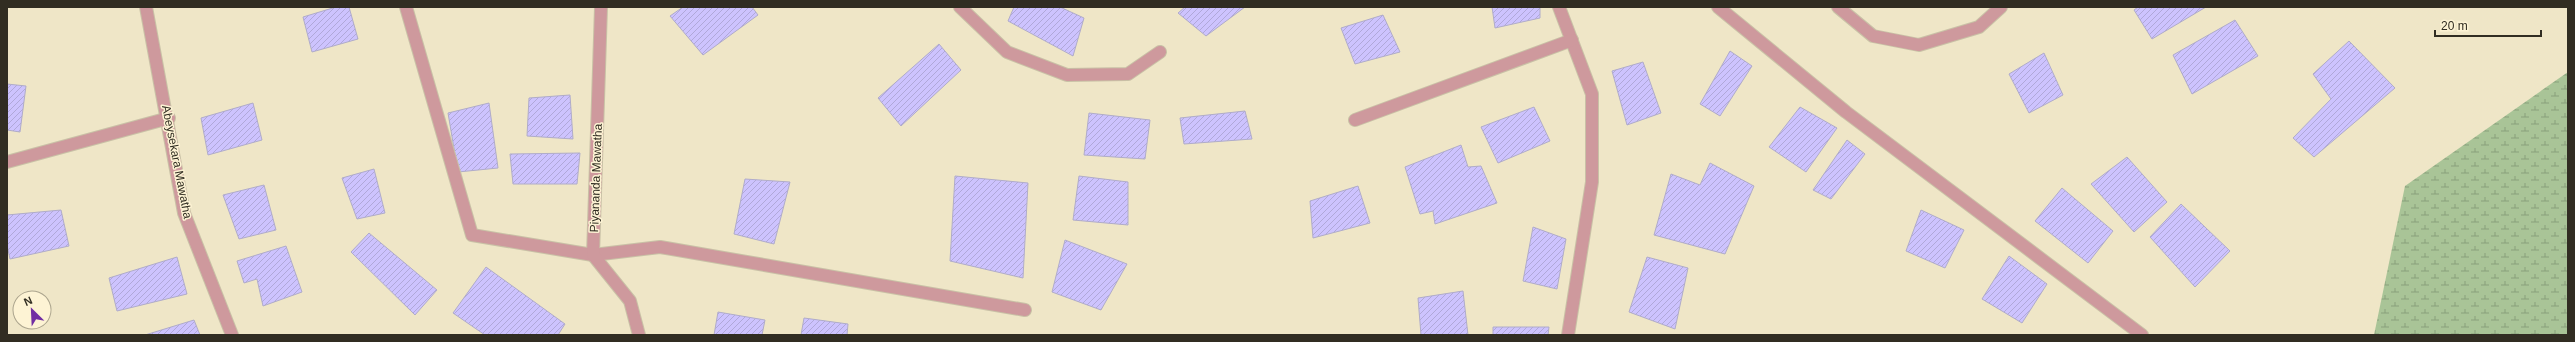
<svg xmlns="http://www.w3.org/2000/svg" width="2575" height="342" font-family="Helvetica,sans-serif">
<defs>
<pattern id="wetland-marsh" width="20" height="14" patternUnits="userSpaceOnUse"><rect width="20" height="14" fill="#a9c497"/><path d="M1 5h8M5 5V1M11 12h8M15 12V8" fill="none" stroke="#8aa07b"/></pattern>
<pattern id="building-hatch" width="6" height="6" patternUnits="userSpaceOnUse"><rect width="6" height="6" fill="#cdc3fe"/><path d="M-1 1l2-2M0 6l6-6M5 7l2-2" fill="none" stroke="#b0a8d9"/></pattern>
</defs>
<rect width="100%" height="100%" fill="#efe6c7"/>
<polygon fill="url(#wetland-marsh)" points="2568,72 2568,335 2374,335 2405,186"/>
<g fill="url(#building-hatch)" stroke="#b0acc9">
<polygon points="336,7 349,7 358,39 312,52 303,17"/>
<polygon points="683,7 752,7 758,15 703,55 670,16"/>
<polygon points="1014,7 1060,7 1084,18 1073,56 1008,21"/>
<polygon points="1185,7 1245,7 1206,36 1178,13"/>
<polygon points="1492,7 1540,7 1540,18 1495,28"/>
<polygon points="2138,7 2206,7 2152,39 2134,10"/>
<polygon points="1383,15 1400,52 1355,64 1341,28"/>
<polygon points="2235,20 2258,56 2192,94 2173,55"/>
<polygon points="2349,41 2395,88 2314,157 2293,138 2331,99 2313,74"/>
<polygon points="939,44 961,70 901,126 878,98"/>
<polygon points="1730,51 1752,66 1720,116 1700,104"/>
<polygon points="2044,53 2063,95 2029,113 2009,74"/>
<polygon points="1643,62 1661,113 1627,125 1612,71"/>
<polygon points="7,84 26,86 20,132 7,130"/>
<polygon points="570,95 573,139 527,136 529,98"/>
<polygon points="253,103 262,140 208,155 201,118"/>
<polygon points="489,103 498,168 458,172 448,113"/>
<polygon points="1534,107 1550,141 1498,163 1481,127"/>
<polygon points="1800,107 1837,128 1806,172 1769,147"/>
<polygon points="1245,111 1252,139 1184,144 1180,118"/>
<polygon points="1089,113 1150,120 1145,159 1084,155"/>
<polygon points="1847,140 1865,154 1831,199 1813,190"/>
<polygon points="1461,145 1468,167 1481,166 1497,203 1435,224 1433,211 1420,214 1405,167"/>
<polygon points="580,153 577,184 513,184 510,154"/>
<polygon points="2127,157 2167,202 2134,232 2091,184"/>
<polygon points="1710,163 1754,186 1725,254 1654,235 1671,174 1700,185"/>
<polygon points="374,169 385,213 357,219 342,178"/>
<polygon points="955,176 1028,183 1023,278 950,261"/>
<polygon points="1079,176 1128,182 1128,225 1073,220"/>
<polygon points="745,179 790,182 774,244 734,234"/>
<polygon points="264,185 276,230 239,239 223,195"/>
<polygon points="1358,186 1370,223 1313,238 1310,201"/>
<polygon points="2062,188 2113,231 2088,263 2035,221"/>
<polygon points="2181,204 2230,251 2195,287 2150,237"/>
<polygon points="61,210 69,246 10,259 7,245 7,215"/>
<polygon points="1921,210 1964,230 1945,268 1906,251"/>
<polygon points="1533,227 1566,239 1557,289 1523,281"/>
<polygon points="369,233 437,290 415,315 351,252"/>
<polygon points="1065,240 1127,264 1101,310 1052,292"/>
<polygon points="286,246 302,292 263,306 257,279 244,283 237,261"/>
<polygon points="2009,256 2047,284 2022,323 1982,299"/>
<polygon points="177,257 187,294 117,311 109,278"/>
<polygon points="1647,257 1688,268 1675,329 1629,312"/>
<polygon points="486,267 565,324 558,335 485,335 453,313"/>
<polygon points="1463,291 1468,335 1421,335 1418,298"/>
<polygon points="718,312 765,320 762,335 714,335"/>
<polygon points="804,318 848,324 847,335 801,335"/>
<polygon points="194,320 200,335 145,335"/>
<polygon points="1493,327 1549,327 1548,335 1493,335"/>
</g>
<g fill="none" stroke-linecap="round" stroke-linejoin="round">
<defs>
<g id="street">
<polyline points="146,7 184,213 232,335"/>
<polyline points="406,7 472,235 593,255 660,247 1025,310"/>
<polyline points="601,7 593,255 630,301 639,335"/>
<polyline points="960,7 1007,52 1067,75 1128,74 1160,52"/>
<polyline points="1559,7 1592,94 1592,182 1568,335"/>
<polyline points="1718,7 1846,112 2142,335"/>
<polyline points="1838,7 1873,36 1919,45 1979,27 2001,7"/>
<polyline points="1355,120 1572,40"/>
<polyline points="7,162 169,118"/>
</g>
</defs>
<use href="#street" stroke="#c9c1a6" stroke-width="14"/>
<use href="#street" stroke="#ce999d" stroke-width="12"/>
</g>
<g text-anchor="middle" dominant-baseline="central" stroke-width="3" stroke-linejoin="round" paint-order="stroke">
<g font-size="12" fill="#312d22" stroke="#fdf3d4">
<text transform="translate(177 162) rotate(79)">Abeysekara Mawatha</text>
<text transform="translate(596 178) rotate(-88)">Piyananda Mawatha</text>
</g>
</g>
<rect width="2575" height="342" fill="none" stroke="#312d22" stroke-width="16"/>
<g transform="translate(32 310) rotate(336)"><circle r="19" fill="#fdf3d4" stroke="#aba48d"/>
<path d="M0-3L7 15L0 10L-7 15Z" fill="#722ea3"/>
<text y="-6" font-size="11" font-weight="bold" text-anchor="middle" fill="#312d22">N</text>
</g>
<path d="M2435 30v6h106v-6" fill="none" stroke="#312d22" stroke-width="2"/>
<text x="2441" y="30" font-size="12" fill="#312d22" stroke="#fdf3d4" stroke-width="3" paint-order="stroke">20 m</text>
</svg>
